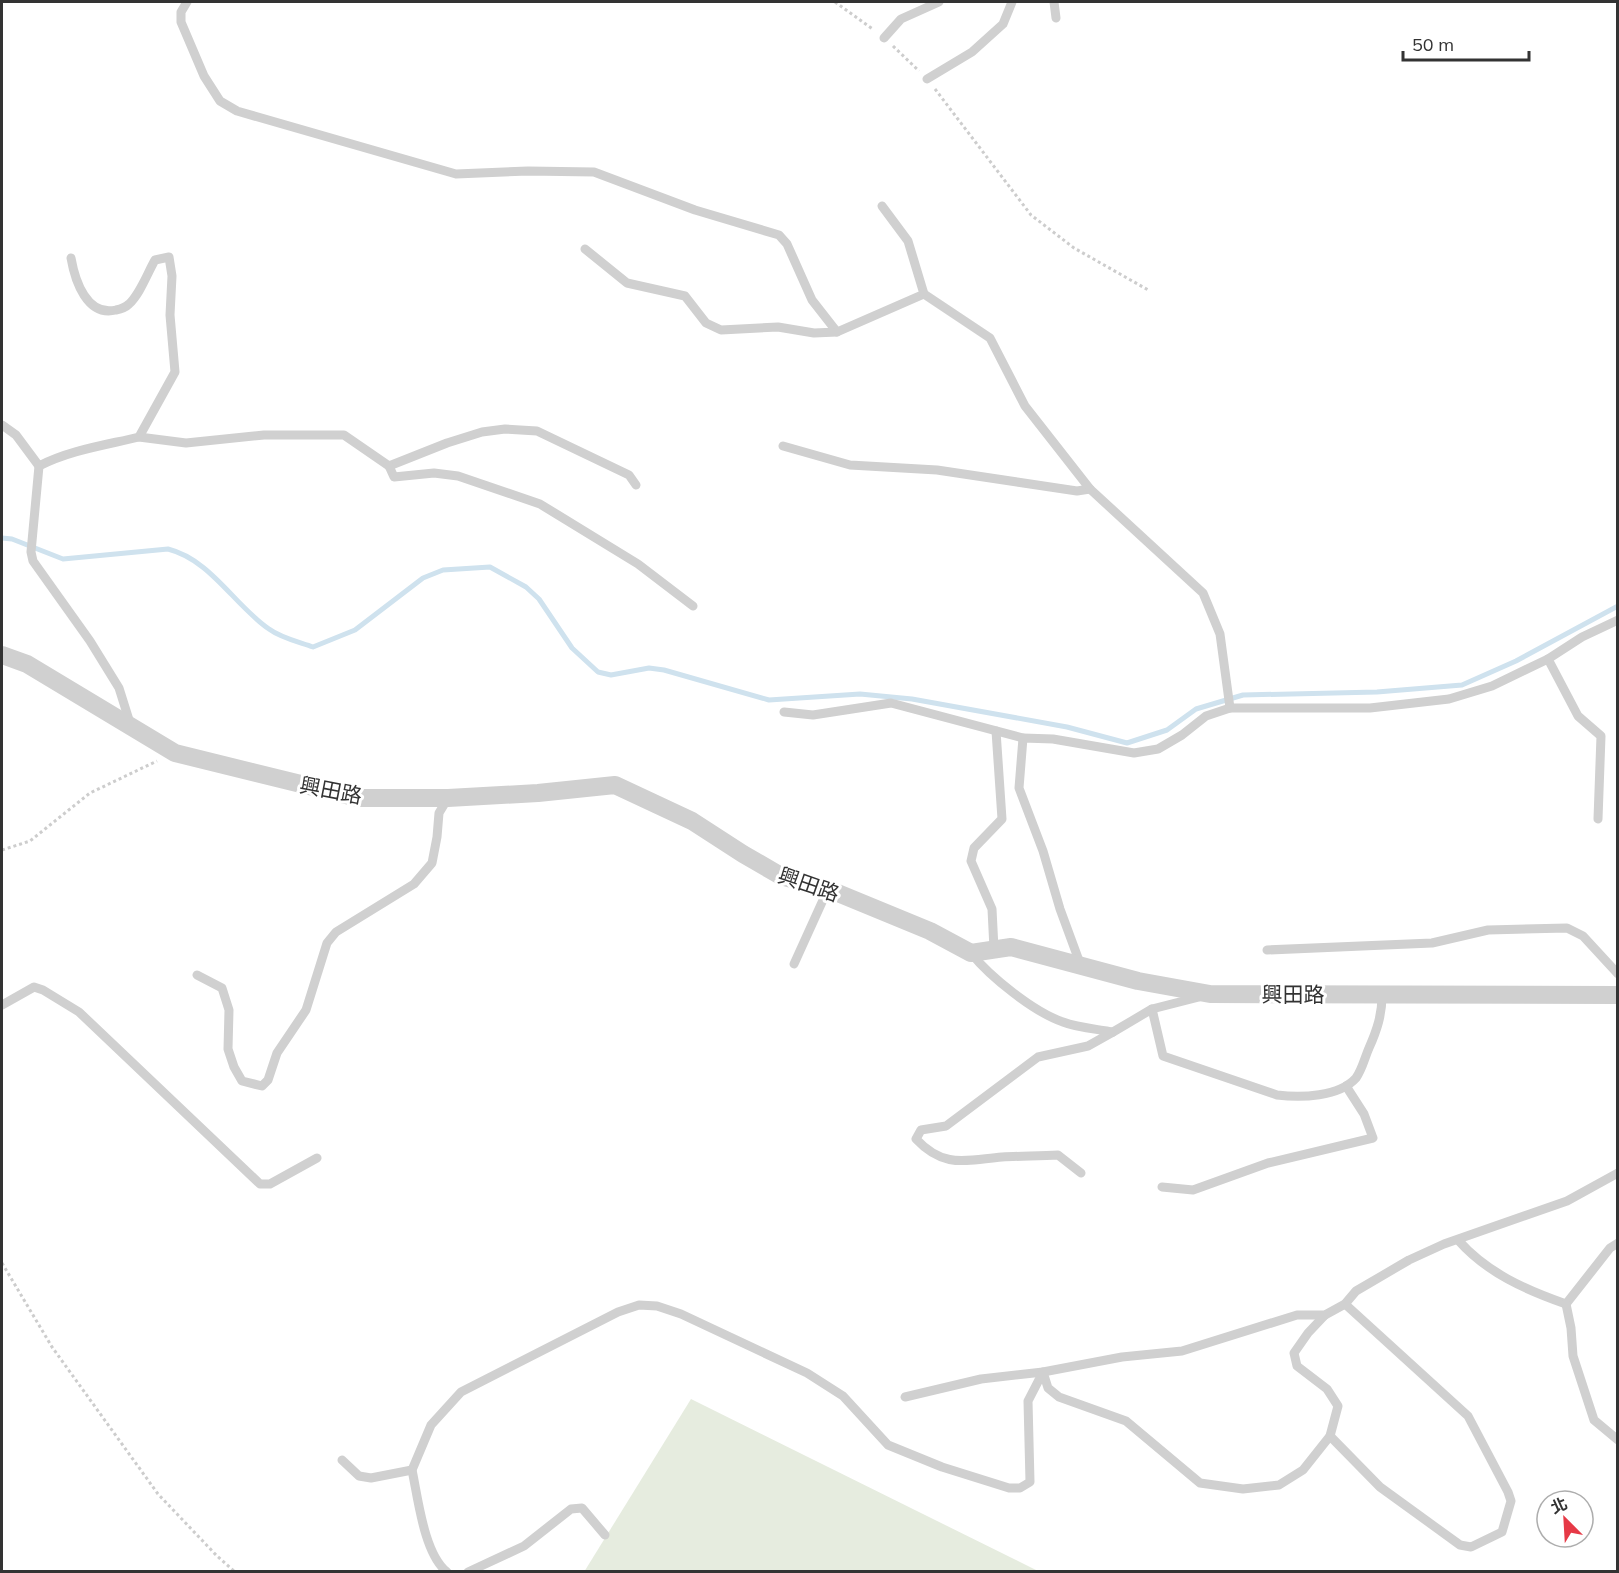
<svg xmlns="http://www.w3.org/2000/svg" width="1619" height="1573" font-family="Mulish,'Noto Sans TC',sans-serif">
<rect width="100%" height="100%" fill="#fff"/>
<polygon fill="#e6ecdf" points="691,1399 1038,1571 584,1572"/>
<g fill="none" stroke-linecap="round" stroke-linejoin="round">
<path stroke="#cfe2ee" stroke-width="5" d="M2,538L12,539L63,559L168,549C211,560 234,605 269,629C281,638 299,642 313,647L355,630L423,578L443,570L490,567L526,587L539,599L572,648L598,672L611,675L649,668L664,670L769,700L860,694L912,699L1067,727L1127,743L1167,730L1196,709L1243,695L1377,692L1462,685L1516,661L1618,606"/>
<g stroke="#cdcdcd" stroke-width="3" stroke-dasharray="3 3" stroke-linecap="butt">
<polyline points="835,2 874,30"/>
<polyline points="893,46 919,71"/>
<polyline points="935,89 1031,215 1074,248 1150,291"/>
<polyline points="2,850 30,841 90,793 157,761"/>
<polyline points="2,1263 52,1347 158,1494 217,1556 235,1572"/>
</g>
<g stroke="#d0d0d0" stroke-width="9">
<polyline points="187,2 181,12 181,22 204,76 220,101 237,111 456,174 528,171 594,172 695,210 779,235 787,244 812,300 837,332 814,333 778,327 721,330 706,323 685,296 627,283 585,249"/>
<polyline points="1054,2 1056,18"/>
<polyline points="884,38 901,19 939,2"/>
<polyline points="927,79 972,52 1003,24 1012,2"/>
<polyline points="837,332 924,294 908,241 882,206"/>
<path d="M2,425L16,435L39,466C70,450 106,445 139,437L175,372L170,315L172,276L169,257L155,260C147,274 140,294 129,304C125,308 121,309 116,310C87,317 75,281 71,258"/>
<polyline points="139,437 186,443 264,435 344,435 389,466 447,443 482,432 505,429 537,431 629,475 636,485"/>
<polyline points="783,446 850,465 937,470 1077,491 1090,489 1025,406 990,338 924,294"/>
<polyline points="39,466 31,552 33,561 90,641 119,688 130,723"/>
<polyline points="389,466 394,477 434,473 458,476 540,504 638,564 693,606"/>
<polyline points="1090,489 1203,593 1220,634 1230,708"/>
<polyline points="1548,659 1578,716 1601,736 1598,819"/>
<polyline points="784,712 813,715 891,703 1023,738"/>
<polyline points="994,949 992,909 971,861 974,848 1002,819 996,731"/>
<polyline points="1267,950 1432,943 1488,930 1567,928 1583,936 1618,974"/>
<path d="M971,953C990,977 1034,1012 1063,1022C1078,1028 1097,1029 1113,1032L1088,1046L1038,1057L946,1126L921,1130L916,1139C944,1169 966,1160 1002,1157C1021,1156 1040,1156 1058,1155L1081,1173"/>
<polyline points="794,964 828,889"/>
<polyline points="1081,966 1060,909 1043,851 1019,788 1023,738 1053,739 1134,753 1158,749 1182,735 1206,716 1230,708 1370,708 1449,699 1492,686 1548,659 1582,637 1618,620"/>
<polyline points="197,975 222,988 229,1010 228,1049 234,1067 242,1081 262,1086 268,1080 277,1053 306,1010 327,943 336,932 414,884 432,863 437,837 439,813 448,798"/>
<polyline points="2,1005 34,987 43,990 79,1012 260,1184 270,1184 317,1158"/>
<path d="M1152,1009L1163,1056L1277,1095C1301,1098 1339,1097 1356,1078C1362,1070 1365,1057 1369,1048C1377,1030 1382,1015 1382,995"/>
<polyline points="1113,1032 1152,1009 1199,997"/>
<polyline points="1162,1187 1193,1190 1268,1163 1373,1138 1364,1114 1346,1086"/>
<path d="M1458,1240C1487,1273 1526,1290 1566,1304L1610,1248L1618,1243"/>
<polyline points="1566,1304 1571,1328 1573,1356 1594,1420 1618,1440"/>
<polyline points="905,1397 981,1379 1043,1372 1048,1388 1059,1397 1126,1421 1200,1483 1243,1489 1279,1485 1303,1470 1330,1436 1338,1406 1327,1389 1297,1366 1294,1353 1308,1333 1325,1315"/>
<polyline points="1330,1436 1380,1487 1460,1545 1471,1547 1502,1532 1511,1501 1508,1492 1468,1416 1345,1304"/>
<polyline points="342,1460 359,1476 371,1478 412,1470 431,1425 461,1392 618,1312 639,1305 657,1306 681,1314 807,1373 843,1396 888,1445 942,1467 1009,1488 1020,1488 1030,1482 1028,1401 1043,1372 1122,1357 1182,1351 1297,1315 1325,1315 1345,1304 1356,1291 1409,1260 1444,1244 1567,1201 1618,1173"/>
<path d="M412,1470C418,1498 424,1554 447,1572"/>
<polyline points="468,1572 524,1546 571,1509 582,1508 605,1535"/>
</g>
<polyline stroke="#d0d0d0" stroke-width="18" points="2,655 27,664 175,753 358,798 448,798 538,793 615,785 692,821 743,854 781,876 828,889 930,931 971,953 1011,947 1138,981 1210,994 1618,995"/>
</g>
<g text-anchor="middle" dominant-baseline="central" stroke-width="6" stroke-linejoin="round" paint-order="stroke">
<g font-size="21" fill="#333" stroke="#fff">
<text transform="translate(331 790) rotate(11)">興田路</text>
<text transform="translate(809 884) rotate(19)">興田路</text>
<text x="1293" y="994">興田路</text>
</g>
</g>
<rect width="1619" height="1573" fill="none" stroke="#333333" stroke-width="6"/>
<g transform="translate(1565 1519) rotate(336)"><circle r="28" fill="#ffffff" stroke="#adadad" stroke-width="1.5"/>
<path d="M0-4.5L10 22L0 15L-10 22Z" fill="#e63946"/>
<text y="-9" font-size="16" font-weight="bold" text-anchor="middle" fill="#333333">北</text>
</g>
<path d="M1403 51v9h126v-9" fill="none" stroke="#333333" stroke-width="3"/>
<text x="1412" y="51" font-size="18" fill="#333333" stroke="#ffffff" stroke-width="4.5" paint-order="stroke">50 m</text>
</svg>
